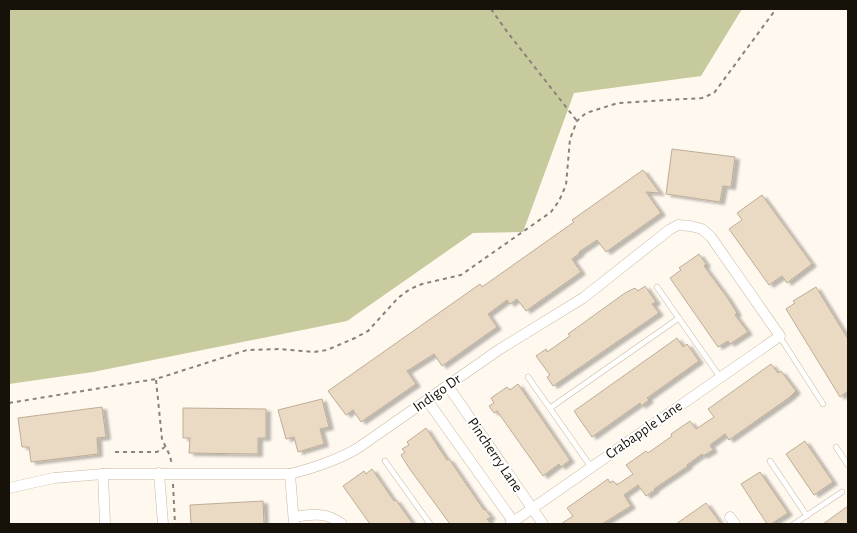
<svg xmlns="http://www.w3.org/2000/svg" width="857" height="533" font-family="'Alegreya Sans',sans-serif">
<defs>
<filter id="shadow"><feDropShadow dx="4.5" dy="2.5" stdDeviation="1" flood-color="#0004"/></filter>
</defs>
<rect width="100%" height="100%" fill="#fff8ee"/>
<polygon fill="#c6ca9c" points="9,9 742,9 701,76 574,93 523,232 473,233 347,321 93,372 9,384"/>
<g fill="#ebdac3" stroke="#bdad97" filter="url(#shadow)">
<polygon points="672,149 735,157 731,187 723,186 720,202 666,194"/>
<polygon points="643,170 660,193 646,192 661,213 606,252 597,240 579,252 580,253 572,259 581,272 526,311 517,299 510,304 507,300 488,314 497,327 442,366 434,354 407,371 416,384 361,422 353,410 346,415 328,391 480,284 482,287 574,222 572,220"/>
<polygon points="762,195 812,264 787,283 782,276 769,285 729,229 742,220 737,213"/>
<polygon points="699,254 706,264 704,266 727,297 737,313 735,315 748,332 730,344 728,341 718,347 670,278 681,270 679,268"/>
<polygon points="645,286 656,302 652,304 659,313 553,386 547,377 550,375 536,356 546,349 547,352 570,336 568,334 625,293 635,288 638,291"/>
<polygon points="816,287 848,339 848,391 840,397 786,309 795,303 793,301"/>
<polygon points="677,338 683,347 687,344 699,361 647,398 649,400 641,406 640,403 592,437 574,411"/>
<polygon points="771,364 778,373 781,371 796,391 790,397 729,440 725,434 710,445 713,450 703,456 702,454 687,465 688,466 654,489 655,490 646,496 638,485 624,495 631,506 602,524 561,524 573,516 567,508 608,479 610,483 613,481 617,485 633,474 626,465 646,451 648,453 672,436 671,434 690,421 696,429 714,417 708,409"/>
<polygon points="518,384 570,460 561,467 559,464 543,476 497,411 494,413 489,406 494,403 491,398 507,387 510,390"/>
<polygon points="322,399 329,427 320,429 324,444 298,452 294,437 286,439 278,410"/>
<polygon points="102,407 106,437 97,438 98,454 31,462 29,447 22,447 18,418"/>
<polygon points="183,408 266,409 266,438 258,438 258,454 189,453 190,438 183,438"/>
<polygon points="426,428 447,460 449,459 484,510 485,509 491,517 487,519 491,524 450,524 409,468 401,455 405,452 402,449 409,445 407,442"/>
<polygon points="805,441 833,482 814,495 786,454"/>
<polygon points="372,469 394,501 396,500 413,524 370,524 343,486 364,471 366,474"/>
<polygon points="760,472 788,513 771,524 767,524 741,484"/>
<polygon points="263,501 264,524 191,524 190,505"/>
<polygon points="706,503 721,524 676,524"/>
<polygon points="848,506 848,524 823,524"/>
</g>
<g fill="none" stroke-linecap="round" stroke-linejoin="round">
<defs>
<g id="lane">
<polyline points="657,287 720,377"/>
<polyline points="780,337 823,404"/>
<polyline points="528,377 591,467"/>
<polyline points="550,408 679,318"/>
<polyline points="836,447 848,465"/>
<polyline points="385,461 430,524"/>
<polyline points="770,461 807,516"/>
<polyline points="794,524 842,492"/>
</g>
<g id="street">
<polyline points="448,386 543,524"/>
<polyline points="427,400 515,524"/>
<polyline points="159,473 163,524"/>
<polyline points="103,474 105,524"/>
<polyline points="290,474 294,524"/>
<path d="M9,488L54,478L103,474H290C314,468 336,461 358,448L500,349L583,298L669,230L678,225L690,226L702,229L711,237L780,336L510,524"/>
<path d="M294,517C312,514 327,512 342,524"/>
<polyline points="730,517 735,524"/>
</g>
</defs>
<use href="#lane" stroke="#c9b8a2" stroke-width="6"/>
<use href="#street" stroke="#c9b8a2" stroke-width="11"/>
<g stroke="#888278" stroke-width="2" stroke-dasharray="4 4" stroke-linecap="butt">
<polyline points="491,9 508,33 577,121"/>
<polyline points="156,380 162,439 170,456 172,465"/>
<polyline points="9,403 156,379 247,350 279,349 314,352 327,350 355,338 368,331 398,298 410,289 422,284 461,275 551,212 559,201 566,185 570,139 577,121 586,113 618,103 702,98 714,93 776,9"/>
<polyline points="115,452 157,452 165,447"/>
<polyline points="173,484 175,524"/>
</g>
<use href="#lane" stroke="#fff" stroke-width="5"/>
<use href="#street" stroke="#fff" stroke-width="10"/>
</g>
<g text-anchor="middle" dominant-baseline="central" stroke-width="4" stroke-linejoin="round" paint-order="stroke">
<g font-size="15" fill="#171209" stroke="#fff">
<text transform="translate(437 393) rotate(-35)">Indigo Dr</text>
<text transform="translate(644 430) rotate(-35)">Crabapple Lane</text>
<text transform="translate(495 455) rotate(56)">Pincherry Lane</text>
</g>
</g>
<rect width="857" height="533" fill="none" stroke="#171209" stroke-width="20"/>
</svg>
